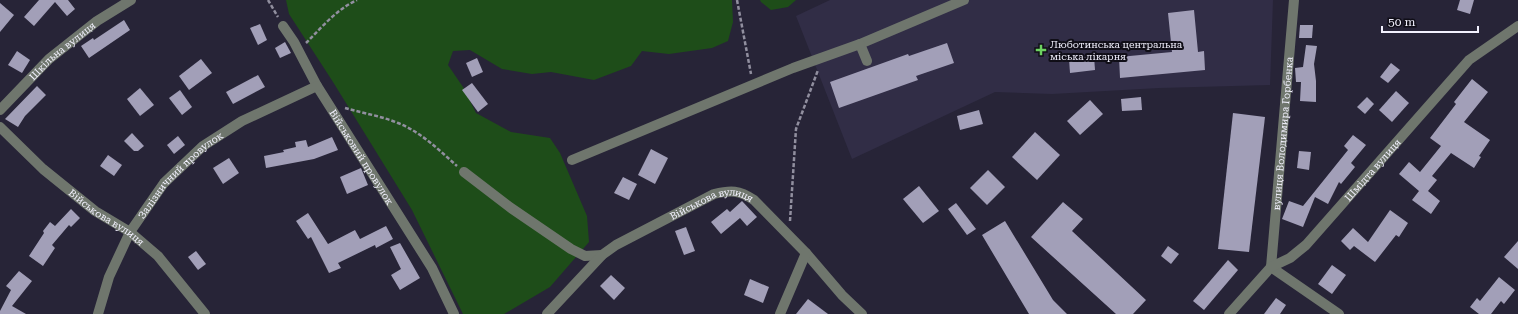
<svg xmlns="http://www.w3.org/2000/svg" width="1518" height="314" font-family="'Roboto Serif',serif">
<rect width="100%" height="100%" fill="#272437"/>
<polygon fill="#312d46" points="830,0 1273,0 1270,85 1159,88 1052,94 995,92 852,159 796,16"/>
<g fill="#1e4d19">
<polygon points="286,0 732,0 733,22 728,41 712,48 669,54 642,51 631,66 594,80 551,72 532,74 502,69 470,50 453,51 448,65 463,87 476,113 511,132 550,138 560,153 587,216 589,242 550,287 504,314 463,314 412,210 333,82 289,14"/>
<polygon points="760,0 796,0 788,7 771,10 761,2"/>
</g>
<g fill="#a29fb8">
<polygon points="39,0 68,0 75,9 67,16 55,2 34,26 24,17"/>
<polygon points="1460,0 1474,0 1470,14 1457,10"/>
<polygon points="0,3 14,15 0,32"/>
<polygon points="1194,10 1198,52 1204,51 1205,70 1120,78 1119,57 1172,52 1168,13"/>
<polygon points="124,20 130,30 89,58 81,46 93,38 94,40"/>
<polygon points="260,24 267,40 258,45 250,28"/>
<polygon points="1300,25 1313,25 1312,38 1299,38"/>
<polygon points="285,42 291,53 280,58 275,48"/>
<polygon points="947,43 954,63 916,76 918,80 839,108 830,82 908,54 909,56"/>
<polygon points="1306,45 1317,46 1314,64 1316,81 1316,102 1300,101 1301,82 1296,82 1295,68 1303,67"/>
<polygon points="17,51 30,60 22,73 8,65"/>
<polygon points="1094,56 1095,70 1070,73 1069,59"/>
<polygon points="477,58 483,72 472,77 466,63"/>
<polygon points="201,59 212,73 189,90 179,76"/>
<polygon points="1391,63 1400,70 1388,83 1380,77"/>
<polygon points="258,75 265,87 233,104 226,92"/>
<polygon points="1472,79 1488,92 1464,122 1490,140 1479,156 1481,157 1474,168 1451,153 1432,176 1437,180 1428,191 1440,201 1431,214 1412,200 1419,191 1399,174 1409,162 1420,172 1441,146 1430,138 1456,104 1454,102"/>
<polygon points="472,83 488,104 478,112 462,90"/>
<polygon points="37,86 46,95 25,116 18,127 5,119"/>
<polygon points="140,88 154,105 140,116 127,99"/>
<polygon points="180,90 192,107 182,115 169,98"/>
<polygon points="1396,91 1409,103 1392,122 1379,110"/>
<polygon points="1141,97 1142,110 1122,111 1121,99"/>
<polygon points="1367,97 1374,104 1365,114 1357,107"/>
<polygon points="1090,100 1103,114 1080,135 1067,121"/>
<polygon points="979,110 983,124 960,130 957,116"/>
<polygon points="1233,113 1265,117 1249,252 1218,249"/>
<polygon points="1035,132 1060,155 1037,180 1012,157"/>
<polygon points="132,133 144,146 138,151 134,151 124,141"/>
<polygon points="1353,135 1366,145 1351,163 1355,167 1341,184 1339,182 1328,204 1315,197 1303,227 1282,219 1289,201 1303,206 1348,150 1344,146"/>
<polygon points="178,136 185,145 174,154 167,145"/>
<polygon points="332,137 338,150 314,159 266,168 264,156 284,152 283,150 296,147 295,142 306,140 308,147"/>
<polygon points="651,149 668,158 655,184 638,175"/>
<polygon points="1299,151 1311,152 1309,170 1297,168"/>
<polygon points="108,155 122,165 114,176 100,166"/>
<polygon points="229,158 239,173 223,184 213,168"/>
<polygon points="361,168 368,185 347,194 340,177"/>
<polygon points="988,170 1005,187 987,205 970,188"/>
<polygon points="623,177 637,184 629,200 614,193"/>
<polygon points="919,186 939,211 923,223 903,199"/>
<polygon points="742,201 757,217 747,226 740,218 721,234 711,222 727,209 730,212"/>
<polygon points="1063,202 1083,219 1072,231 1146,300 1133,314 1116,314 1031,237"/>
<polygon points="956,203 976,229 967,235 948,209"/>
<polygon points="71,209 80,218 71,227 69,225 52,245 55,248 43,266 29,256 44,233 43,231 50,222 55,226"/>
<polygon points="1390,210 1408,223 1399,237 1396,235 1375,262 1354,246 1350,250 1341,241 1353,228 1368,242"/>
<polygon points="308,213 328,244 355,230 360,239 386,226 393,239 376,248 375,245 338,263 341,268 329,273 311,237 308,239 296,221"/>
<polygon points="1005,221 1053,300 1067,314 1029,314 982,235"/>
<polygon points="686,227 695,251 684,255 675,231"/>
<polygon points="1518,241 1518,269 1504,257"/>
<polygon points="400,243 420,278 400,290 391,275 401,269 390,247"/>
<polygon points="1168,246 1179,254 1171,264 1161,256"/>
<polygon points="196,251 206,264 198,270 188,257"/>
<polygon points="1228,260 1238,270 1204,310 1193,301"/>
<polygon points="1332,265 1346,275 1332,294 1318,284"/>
<polygon points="19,271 32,281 12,306 26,314 0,314 0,311 11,290 6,286"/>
<polygon points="611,275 625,288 614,300 600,286"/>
<polygon points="1499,277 1515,290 1504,304 1501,301 1491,314 1479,314 1470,307 1477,298 1480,301"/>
<polygon points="750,279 769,287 763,303 744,295"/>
<polygon points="1276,298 1286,305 1280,314 1264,314"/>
<polygon points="808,299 828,314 796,314"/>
</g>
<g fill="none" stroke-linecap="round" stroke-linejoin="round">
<g stroke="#918f9f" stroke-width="2.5" stroke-dasharray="4 2" stroke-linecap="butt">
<polyline points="268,0 278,17"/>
<polyline points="737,0 751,74"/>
<path d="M306,43C321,28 337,9 357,0"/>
<path d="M345,108C362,113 381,116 398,123C421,132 439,150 457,166"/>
<polyline points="790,221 796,129 818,70"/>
</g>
<g stroke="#6f766d" stroke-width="10">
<path id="s1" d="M283,26L294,42L317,86L432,268L454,314"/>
<polyline points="867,61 860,44 964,0"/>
<path id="s2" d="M0,110L49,59L97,21L131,0"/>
<path id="s3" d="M0,127L43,169L95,211L130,232L158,256L205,314"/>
<polyline points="572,160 793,68 860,44"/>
<polyline points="464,172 511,208 571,249 585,256 602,255"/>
<path id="s4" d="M1271,267L1294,0"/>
<polyline points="1271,267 1339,314"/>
<path id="s5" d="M98,314L109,277L130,232L164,183L203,146L242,121L317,86"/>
<path id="s6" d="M547,314L602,255L616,245L714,194C731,190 739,190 754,200L806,253L842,295L862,314"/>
<polyline points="780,314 806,253"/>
<path id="s7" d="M1229,314L1271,267L1290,258L1306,245L1469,60L1518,26"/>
</g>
</g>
<path fill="#6dd361" stroke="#100e17" stroke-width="1.5" d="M1039 44h4v4h4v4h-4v4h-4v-4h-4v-4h4z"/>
<g text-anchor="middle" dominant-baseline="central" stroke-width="4" stroke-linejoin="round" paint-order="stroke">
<g font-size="10" fill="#f2f1fe" stroke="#100e17" text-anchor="start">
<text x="1050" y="44">Люботинська центральна<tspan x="1050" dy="12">міська лікарня</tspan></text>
</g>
<g font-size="10" fill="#f2f1fe" stroke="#100e17">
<text stroke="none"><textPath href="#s2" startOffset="86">Шкільна вулиця</textPath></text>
<text stroke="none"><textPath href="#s4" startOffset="134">вулиця Володимира Горбенка</textPath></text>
<text stroke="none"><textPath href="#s1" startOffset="153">Військовий провулок</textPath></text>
<text stroke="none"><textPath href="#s7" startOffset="205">Шмідта вулиця</textPath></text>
<text stroke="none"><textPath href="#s5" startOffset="165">Залізничний провулок</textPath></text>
<text stroke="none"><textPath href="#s6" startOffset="204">Військова вулиця</textPath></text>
<text stroke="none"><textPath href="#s3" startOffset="140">Військова вулиця</textPath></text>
</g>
</g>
<path d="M1382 26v6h96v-6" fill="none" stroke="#f2f1fe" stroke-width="2"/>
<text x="1388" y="26" font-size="12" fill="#f2f1fe" stroke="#100e17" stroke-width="3" paint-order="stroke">50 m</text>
</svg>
